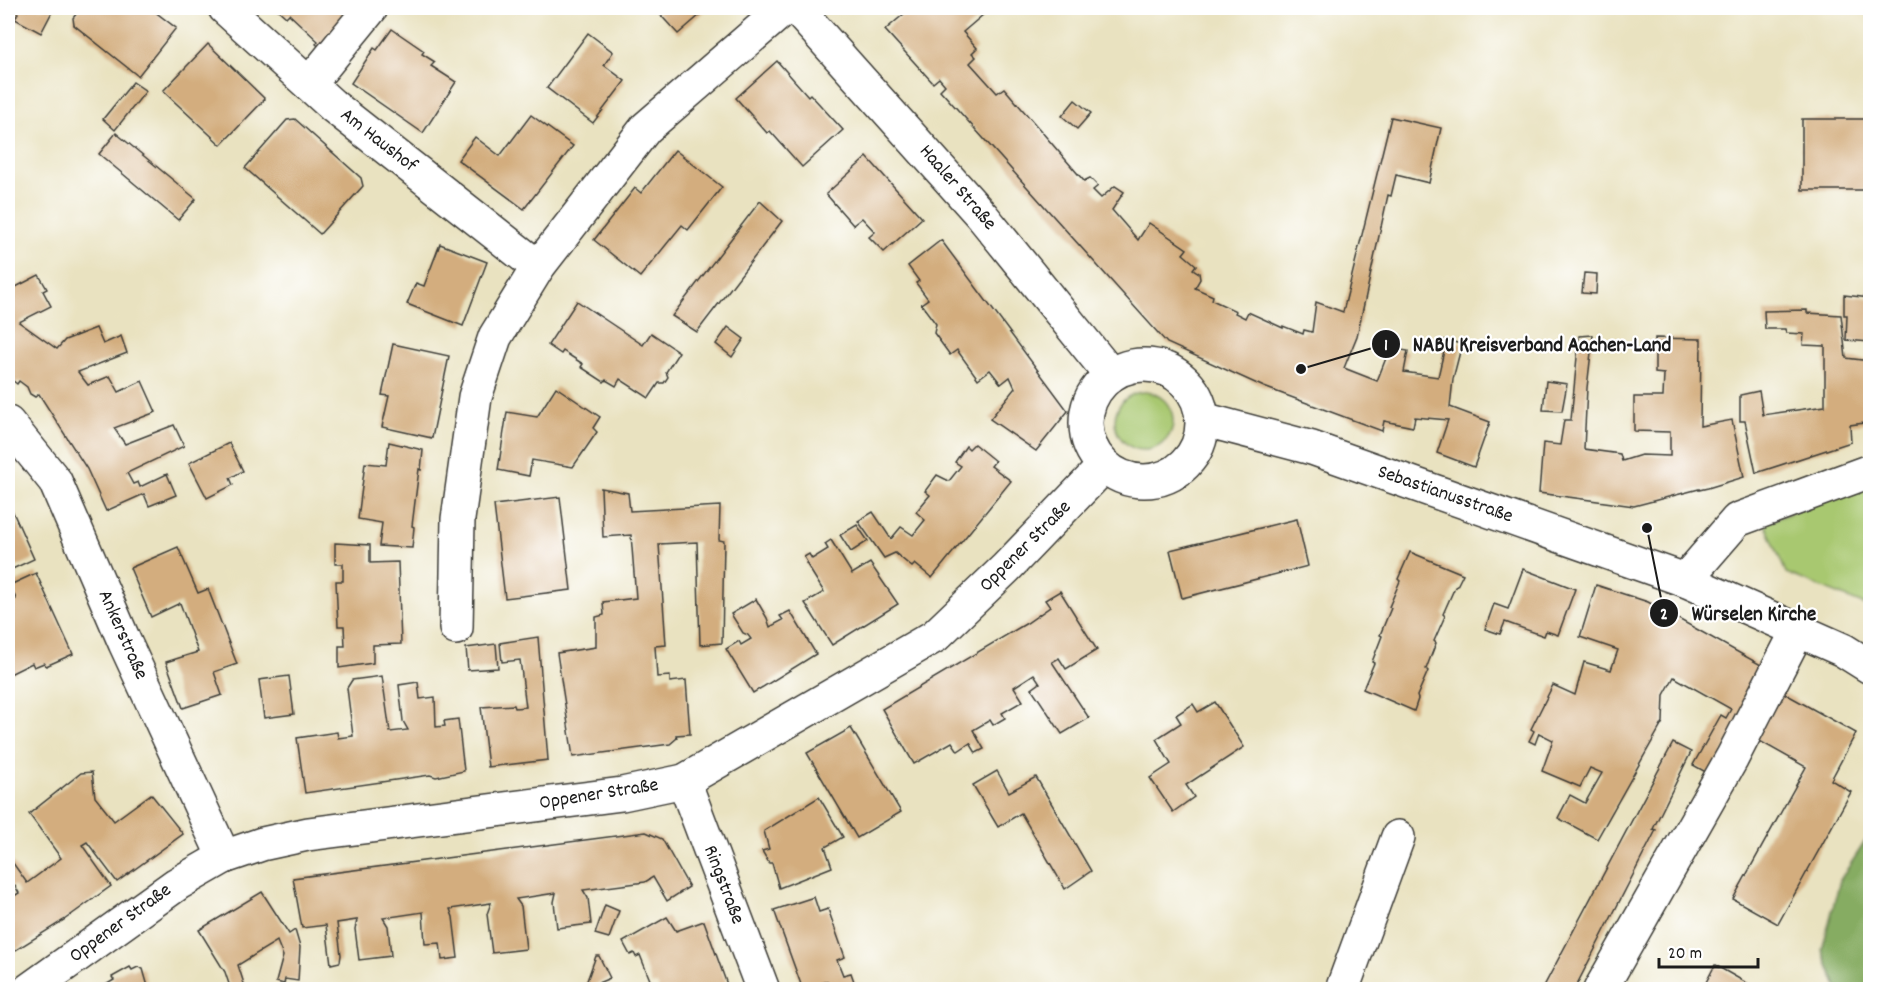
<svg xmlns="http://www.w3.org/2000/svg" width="1878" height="997" font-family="Dekko,sans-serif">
<rect width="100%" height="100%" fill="#fff"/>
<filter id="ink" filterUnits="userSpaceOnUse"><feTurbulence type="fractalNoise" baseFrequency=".0167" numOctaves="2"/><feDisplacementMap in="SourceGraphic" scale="12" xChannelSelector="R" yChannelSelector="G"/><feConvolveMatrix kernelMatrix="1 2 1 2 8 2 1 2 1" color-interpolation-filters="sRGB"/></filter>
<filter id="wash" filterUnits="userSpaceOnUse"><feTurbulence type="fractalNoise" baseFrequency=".008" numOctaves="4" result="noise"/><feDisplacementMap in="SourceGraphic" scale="24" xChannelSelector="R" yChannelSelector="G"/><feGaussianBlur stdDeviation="1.35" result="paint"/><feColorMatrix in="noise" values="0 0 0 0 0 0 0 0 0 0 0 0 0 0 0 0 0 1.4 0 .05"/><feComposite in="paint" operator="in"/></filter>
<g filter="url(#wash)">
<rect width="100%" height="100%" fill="#e9e2c0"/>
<g fill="#a8c870" stroke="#627246" stroke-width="1.5">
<circle cx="1144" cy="421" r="29"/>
<polygon points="1870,482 1870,607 1786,573 1765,523"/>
</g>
<polygon fill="#86ac62" stroke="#51643f" stroke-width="1.5" points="1870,834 1870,989 1838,989 1822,950 1840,880"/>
<g id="blocks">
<g fill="#d3ad7e">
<polygon points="8,8 54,8 41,33 15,19 18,13"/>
<polygon points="81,8 150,8 176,28 138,76 74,25 73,18"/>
<polygon points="276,8 360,8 326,53 316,44 318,41 289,14 286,17"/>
<polygon points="654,8 708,8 678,34"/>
<polygon points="911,8 929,8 935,15 944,8 991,8 963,32 977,48 972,53 976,57 970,63 997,93 1004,88 1084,181 1090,178 1098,186 1093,190 1101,198 1115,186 1124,192 1112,210 1138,240 1149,223 1187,249 1183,254 1196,265 1193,269 1199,273 1200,279 1195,288 1213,296 1212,300 1236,311 1235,313 1245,318 1248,312 1283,328 1283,326 1303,334 1304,330 1312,332 1316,302 1343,312 1391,117 1441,128 1429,183 1396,175 1391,196 1388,195 1357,336 1344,368 1377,381 1390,348 1408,351 1404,372 1438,377 1444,351 1441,351 1444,340 1462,344 1453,379 1450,407 1490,422 1474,467 1437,453 1448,420 1415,417 1413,427 1384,421 1382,431 1264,387 1167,343 940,90 945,85 939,78 933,83 885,30"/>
<polygon points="392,29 424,51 422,54 435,62 431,66 456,82 423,133 351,83 374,48 377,50"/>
<polygon points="588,33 613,52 604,65 625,81 593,123 547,88"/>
<polygon points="208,44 265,99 221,145 163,91"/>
<polygon points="777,61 808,96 810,94 843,130 802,167 770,131 767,133 736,98"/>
<polygon points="133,82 146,91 115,130 103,119"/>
<polygon points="1075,100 1091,113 1077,129 1062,116"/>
<polygon points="531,115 573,146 524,209 458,160 475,137 500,156"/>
<polygon points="295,119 361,178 363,186 320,234 245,168 287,120"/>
<rect x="1802" y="119" width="68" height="71"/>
<polygon points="116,133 196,199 178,220 99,154"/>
<polygon points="675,150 722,187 688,230 682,225 640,277 594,240 635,188 641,193"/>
<polygon points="867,157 922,218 884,252 869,237 875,232 862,218 853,225 826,194"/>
<polygon points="760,201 782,221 697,332 672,316"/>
<polygon points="941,240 1068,411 1036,451 990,419 1015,388 1010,377 1001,384 990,370 978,379 957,350 950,355 934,333 936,324 921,304 928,299 916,283 919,281 908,266"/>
<polygon points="440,244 487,262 463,326 407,304 416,283 424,286"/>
<polygon points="1584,273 1597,274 1596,294 1582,293"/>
<polygon points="39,275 47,289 43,291 51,306 19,322 57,349 65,340 96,328 103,344 121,336 127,353 78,372 88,385 110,376 119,392 142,381 156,412 114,428 125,444 174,425 184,446 127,473 133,484 138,482 140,487 167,474 176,495 149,506 144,494 106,511 87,469 39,394 35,397 30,394 27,387 19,381 17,384 8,377 8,291"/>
<polygon points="1844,295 1870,298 1870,342 1846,340 1847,315 1844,315"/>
<polygon points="577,301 643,345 651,333 679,352 666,372 668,377 664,383 659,383 649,398 620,379 616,386 606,380 604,382 581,367 583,364 572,357 563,351 561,354 548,345"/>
<polygon points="1807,310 1807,313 1841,315 1846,358 1870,361 1870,416 1867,415 1864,423 1850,425 1851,442 1756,473 1745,421 1740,421 1740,395 1759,391 1763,415 1825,406 1825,346 1803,345 1804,334 1786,333 1785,329 1765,329 1764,311"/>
<polygon points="728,327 744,339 732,357 716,344"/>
<polygon points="1593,335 1587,388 1584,449 1620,454 1622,461 1641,455 1670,456 1670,432 1634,431 1634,397 1663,397 1664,374 1655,373 1655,338 1701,339 1700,426 1732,420 1744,477 1708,488 1699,490 1699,489 1634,506 1539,493 1543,443 1560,445 1564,420 1571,420 1579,336"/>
<polygon points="393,344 449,356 432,438 382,427 389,396 382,395"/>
<polygon points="1546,381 1567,384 1562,411 1543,410"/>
<polygon points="556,387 600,417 593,428 597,432 573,467 532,460 529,476 498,470 507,412 537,417"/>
<polygon points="389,442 423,450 421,470 419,469 412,526 414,527 412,548 379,546 382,523 358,519 365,463 386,465"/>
<polygon points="229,443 243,471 230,478 233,485 207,498 189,463"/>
<polygon points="974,444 995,461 991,466 1011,481 932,578 915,564 912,567 895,553 884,558 858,521 873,512 891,539 901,527 913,535 925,520 916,512 930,495 925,491 937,475 949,481 961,466 955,462 966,446 969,449"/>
<polygon points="601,488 628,493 630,511 720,506 719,540 724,541 722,643 700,645 697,542 659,544 666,645 655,646 657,677 670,676 670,682 686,680 690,734 676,735 677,738 670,744 573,757 557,653 596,647 596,617 604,615 603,602 636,598 631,535 603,537"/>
<polygon points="560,497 571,590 505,598 494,505"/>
<polygon points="8,501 34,559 8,571"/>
<polygon points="1297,519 1308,566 1182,598 1170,550"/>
<polygon points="857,525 868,541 851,552 840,535"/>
<polygon points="831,540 852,574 870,563 898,604 832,645 805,603 824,592 806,563 807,562 804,557 809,554 812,559 828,549 825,544"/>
<polygon points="335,543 370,545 370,563 398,562 401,644 373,645 373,663 339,668 339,646 345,646 344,626 338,626 336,581 343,581 343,564 335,564"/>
<polygon points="178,547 198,593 208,589 237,664 214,672 222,695 183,708 166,662 198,652 180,603 151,617 130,568"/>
<polygon points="1410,552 1463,574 1457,586 1455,587 1443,614 1445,616 1434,641 1436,643 1426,669 1428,671 1417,696 1418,699 1414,711 1363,689 1374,663 1372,662 1382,636 1380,635 1391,608 1389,607 1400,581 1398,579"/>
<polygon points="1523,569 1575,589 1558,635 1546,631 1544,636 1505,622 1500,634 1485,629 1494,604 1508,609"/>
<polygon points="36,573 73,654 46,666 44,663 34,667 32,663 8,675 8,603 16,599 10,585"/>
<polygon points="1596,585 1648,602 1770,670 1711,775 1693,765 1721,715 1726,718 1731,709 1674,677 1664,695 1663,722 1597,839 1558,818 1570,795 1585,803 1602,773 1590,768 1580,787 1542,771 1553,740 1539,733 1535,744 1529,741 1534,731 1531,729 1553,685 1575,695 1584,662 1611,670 1618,650 1580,637"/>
<polygon points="1060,591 1097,650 1066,669 1059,658 1052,662 1089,718 1062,734 1032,689 1040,683 1034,674 1014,687 1023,701 1002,713 1005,718 993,725 990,720 973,730 984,749 976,753 970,743 958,751 952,742 914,764 882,709 1027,623 1050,607 1045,600"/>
<polygon points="756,599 767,618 770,627 783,620 780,616 790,611 816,654 753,693 726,649 739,641 741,645 751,639 748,635 743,633 731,614"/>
<polygon points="538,637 548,760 488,767 481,707 514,705 515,708 526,707 520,660 502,662 500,643"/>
<polygon points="496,644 498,668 468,670 466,648"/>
<polygon points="289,676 294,714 264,718 259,680"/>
<polygon points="382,676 390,732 408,730 403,721 399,685 418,682 420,699 435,697 436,727 445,726 444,721 458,719 464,771 436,777 430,775 305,793 297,738 337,732 338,738 353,736 347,688 352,680"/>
<polygon points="1782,692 1856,733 1831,780 1851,792 1778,924 1733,899 1806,767 1756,739"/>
<polygon points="1215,702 1244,747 1186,785 1194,797 1173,812 1150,778 1171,764 1156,739 1181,723 1176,715 1193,704 1198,712"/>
<polygon points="851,728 901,812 857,838 807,753"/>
<polygon points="1673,743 1691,752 1653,829 1656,830 1574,990 1542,990"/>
<polygon points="997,771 1009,792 1036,777 1091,871 1065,889 1021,813 998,827 973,785"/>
<polygon points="92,772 95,797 114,821 151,794 183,834 117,882 87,842 82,845 111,886 64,920 8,955 8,900 19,893 15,886 10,886 8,883 8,856 27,883 61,858 29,814 81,773"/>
<polygon points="819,797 843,837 825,847 832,867 779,888 772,863 769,863 762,851 769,849 764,831"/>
<polygon points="646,832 662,839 689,887 667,901 653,877 645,882 583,890 588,898 591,924 557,928 554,902 556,893 516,899 521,906 526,949 492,953 487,914 491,903 450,909 453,917 458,958 442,960 440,943 425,944 423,912 383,918 388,926 391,956 359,960 355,929 357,920 337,923 341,955 340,962 331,964 326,925 302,928 293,878"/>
<polygon points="262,892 289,934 295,930 300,947 298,981 285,979 284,984 276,982 283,956 277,941 238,965 246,990 231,990 225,972 199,930"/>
<polygon points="814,897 819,912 828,909 845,957 837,960 843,975 851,973 857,990 831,990 827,981 803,990 774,910"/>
<polygon points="605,905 619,911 609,938 595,934"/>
<polygon points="667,917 676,931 704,921 729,990 659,990 657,984 652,985 640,955 636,957 634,953 630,955 623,942"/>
<polygon points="596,956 599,956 610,978 584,989"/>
<polygon points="1715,965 1759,990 1702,990"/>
<polygon points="130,967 132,970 138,967 143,969 149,990 92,990 97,986 99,989 114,980 112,977"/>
</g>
</g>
</g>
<g filter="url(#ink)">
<use href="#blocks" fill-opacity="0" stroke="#3b3a35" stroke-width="1.5"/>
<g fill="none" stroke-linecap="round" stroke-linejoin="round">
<defs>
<g id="minor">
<polyline points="225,8 333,106 538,267"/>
<polyline points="796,8 983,217 1111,375"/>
<polyline points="309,84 371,8"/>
<circle cx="1144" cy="423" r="58"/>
<polyline points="1202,419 1312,448 1685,580 1843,650 1870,667"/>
<polyline points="8,423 55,481 125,643 224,857"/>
<polyline points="1685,580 1737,520 1870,471"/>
<polyline points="456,628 458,519 475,397 495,337 538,267 646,128 785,8"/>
<polyline points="684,781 763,990"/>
<polyline points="29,990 177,884 224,857 262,844 308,834 622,794 684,781 935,636 1006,568 1104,466"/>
<polyline points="1342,990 1398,837"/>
<polyline points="1600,990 1732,758 1798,630"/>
</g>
</defs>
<use href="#minor" stroke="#3b3a35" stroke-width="36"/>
<use href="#minor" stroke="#fff" stroke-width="33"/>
</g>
</g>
<g text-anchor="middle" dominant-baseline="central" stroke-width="4.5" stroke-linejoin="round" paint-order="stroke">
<g font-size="20" fill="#1c1c1c" stroke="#fff">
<text transform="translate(378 141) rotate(38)">Am Haushof</text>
<text transform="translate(957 188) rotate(49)">Haaler Straße</text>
<text transform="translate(1445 495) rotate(19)">Sebastianusstraße</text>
<text transform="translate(1026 547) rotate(-45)">Oppener Straße</text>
<text transform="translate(122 635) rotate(66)">Ankerstraße</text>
<text transform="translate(599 795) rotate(-9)">Oppener Straße</text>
<text transform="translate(723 885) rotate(69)">Ringstraße</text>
<text transform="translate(121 924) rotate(-36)">Oppener Straße</text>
</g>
</g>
<path fill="none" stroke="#1c1c1c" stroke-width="2" d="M1301 369L1386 344M1647 528L1664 613"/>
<g fill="#1c1c1c" stroke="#fff" stroke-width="2">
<circle cx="1301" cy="369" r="6"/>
<circle cx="1647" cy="528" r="6"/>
<circle cx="1386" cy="344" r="15"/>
<circle cx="1664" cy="613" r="15"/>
</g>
<g font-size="18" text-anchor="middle" font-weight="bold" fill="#fff">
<text x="1386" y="350">1</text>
<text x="1664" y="619">2</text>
</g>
<g font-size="21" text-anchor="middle" font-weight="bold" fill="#1c1c1c" stroke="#fff" stroke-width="4.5" stroke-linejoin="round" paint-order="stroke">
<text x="1542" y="351">NABU Kreisverband Aachen-Land</text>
<text x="1754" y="620">Würselen Kirche</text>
</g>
<rect width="1878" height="997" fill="none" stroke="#fff" stroke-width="30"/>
<path d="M1659 958v9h99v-9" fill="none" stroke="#1c1c1c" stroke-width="3"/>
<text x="1668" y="958" font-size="18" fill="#1c1c1c" stroke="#ffffff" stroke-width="4.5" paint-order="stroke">20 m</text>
</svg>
